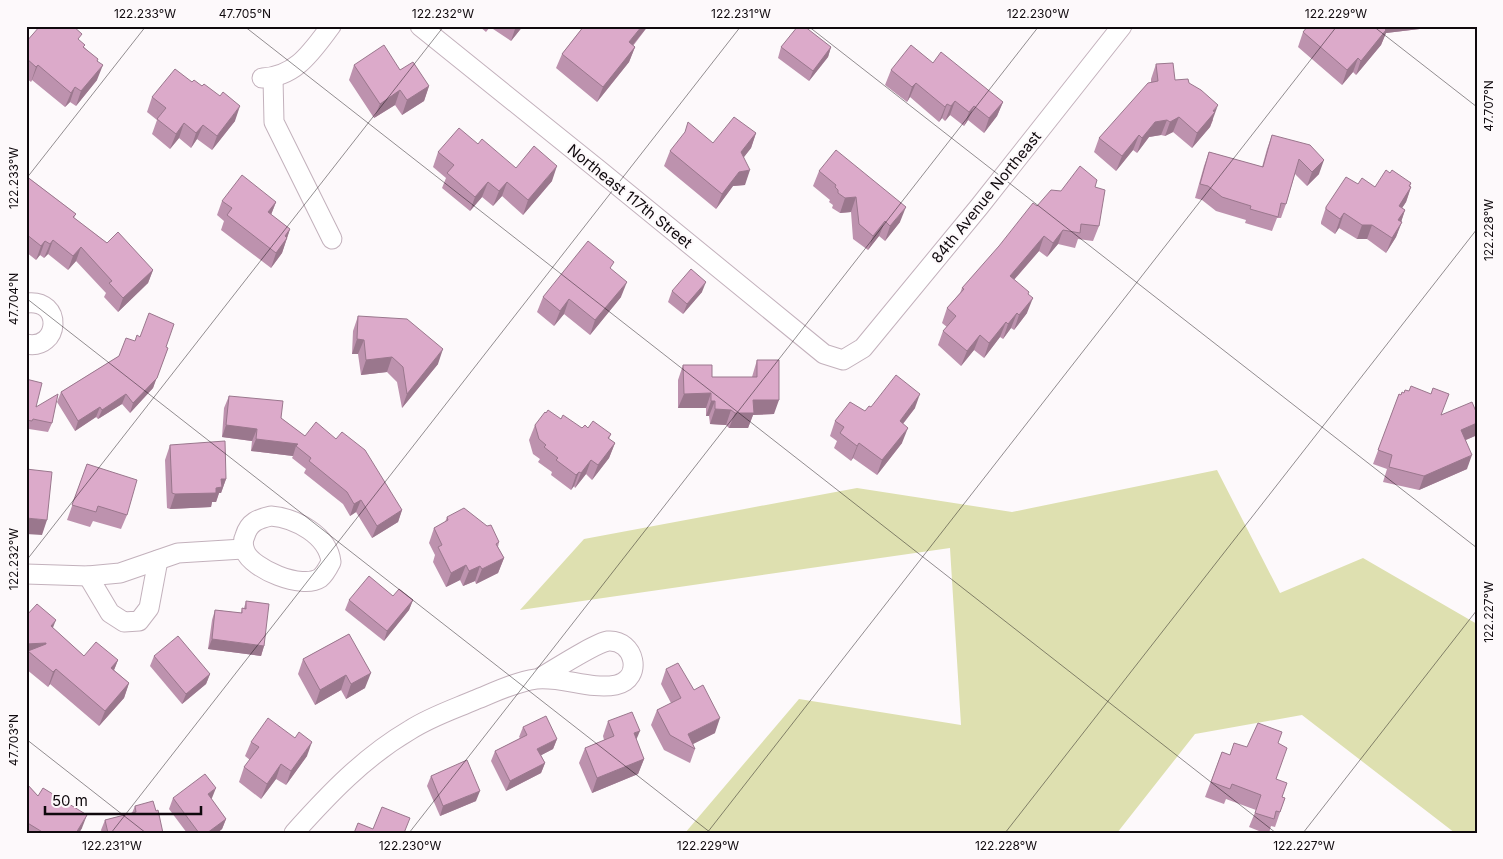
<svg xmlns="http://www.w3.org/2000/svg" width="1503" height="859" font-family="Inter,sans-serif">
<rect width="100%" height="100%" fill="#fdf9fb"/>
<polygon fill="#dee0b0" points="1217,470 1280,593 1363,558 1477,624 1477,833 1455,833 1302,715 1195,734 1117,833 685,833 799,699 961,725 950,548 520,610 584,539 857,488 1012,512"/>
<g fill="none" stroke-linecap="round" stroke-linejoin="round">
<defs>
<g id="minor">
<polyline points="420,26 600,171 824,354 843,360 863,348 979,207 1122,26"/>
<path d="M262,78C296,77 312,51 331,26"/>
<polyline points="273,78 274,122 332,239"/>
<path d="M26,303C64,298 60,351 26,344"/>
<path d="M271,516C295,518 328,535 331,562C328,568 325,574 320,578C302,590 252,569 245,551C243,546 243,540 245,536C249,522 258,519 271,516Z"/>
<polyline points="26,574 88,576 120,573 178,553 243,549"/>
<polyline points="88,576 110,613 124,622 139,621 149,608 158,560"/>
<path d="M294,833C329,794 364,757 410,730C430,717 454,709 475,700C495,692 515,682 536,679C562,676 590,690 616,685C644,679 635,639 608,641C595,643 552,671 538,679"/>
</g>
</defs>
<use href="#minor" stroke="#c3b1bc" stroke-width="21"/>
<use href="#minor" stroke="#fff" stroke-width="19"/>
</g>
<g fill="#bd92ae">
<polygon points="479,26 523,26 511,41 490,27 486,32"/>
<polygon points="584,26 648,26 633,46 635,47 629,62 597,102 556,68 562,54"/>
<polygon points="1308,26 1430,26 1428,28 1386,33 1381,45 1356,75 1353,72 1342,85 1298,47 1303,32"/>
<polygon points="80,41 84,47 98,61 97,80 76,106 70,102 65,107 32,80 31,82 26,78 26,42"/>
<polygon points="781,47 831,47 828,57 809,81 778,58"/>
<polygon points="933,63 1003,102 997,116 984,133 968,120 964,126 950,115 945,121 942,118 939,122 910,97 907,102 885,85 891,70"/>
<polygon points="1156,64 1175,80 1189,83 1213,120 1210,127 1192,148 1173,132 1165,136 1161,135 1149,137 1137,153 1133,150 1116,171 1094,152 1099,138 1151,82 1151,79"/>
<polygon points="354,65 400,70 429,86 424,101 402,115 395,105 374,118 349,80"/>
<polygon points="152,97 235,121 212,150 197,139 191,148 179,138 170,149 152,134 157,120 147,112"/>
<polygon points="756,133 751,148 744,157 745,185 733,186 716,209 664,166 670,151 713,143"/>
<polygon points="1272,135 1319,174 1307,186 1295,174 1286,204 1281,218 1277,218 1272,231 1245,223 1246,220 1216,211 1202,200 1195,198 1204,166 1209,152 1262,167 1267,149"/>
<polygon points="478,144 516,168 552,181 523,215 502,196 493,206 482,197 470,211 442,188 446,178 433,167 438,152"/>
<polygon points="819,171 900,222 885,241 879,236 868,250 853,239 851,212 840,213 832,208 833,205 829,202 830,200 813,186"/>
<polygon points="1390,173 1411,183 1410,186 1411,187 1406,202 1402,208 1405,210 1396,237 1386,253 1367,239 1357,239 1339,228 1335,234 1321,224 1321,222 1326,207 1358,184 1375,187"/>
<polygon points="26,176 76,214 74,218 107,243 153,270 148,283 118,312 104,297 106,293 76,261 68,270 48,254 44,258 40,255 36,260 26,252"/>
<polygon points="1095,187 1099,226 1093,241 1078,239 1075,248 1058,244 1047,257 1039,251 1014,280 1028,294 1027,313 1014,330 1011,328 1003,339 1000,337 984,358 974,350 961,366 938,345 943,331 947,327 942,323 947,308 960,293 962,288 1037,206 1061,191"/>
<polygon points="222,201 276,202 271,215 290,229 282,253 271,268 221,230 224,221 217,215"/>
<polygon points="612,270 621,297 590,335 564,314 554,326 537,312 543,297"/>
<polygon points="672,291 702,292 683,314 668,302"/>
<polygon points="358,316 438,364 402,408 397,382 387,372 361,375 358,354 352,354 353,331"/>
<polygon points="140,337 166,347 153,388 130,413 122,404 98,419 96,417 75,431 57,402 61,392 119,356"/>
<polygon points="757,360 774,414 753,415 748,428 729,428 726,425 710,424 709,416 706,416 706,408 678,408 678,380 683,365 712,377 752,377"/>
<polygon points="26,379 36,407 52,423 48,432 29,429 28,431 26,431"/>
<polygon points="1399,394 1441,415 1477,423 1477,431 1475,436 1466,440 1467,469 1419,490 1383,482 1387,469 1373,464"/>
<polygon points="229,396 281,418 402,510 398,522 372,538 356,512 350,516 343,504 304,473 306,469 292,458 293,456 251,451 252,441 222,437 224,408"/>
<polygon points="871,407 915,408 903,424 902,443 877,475 853,458 851,461 834,448 837,441 830,436 835,421 865,411"/>
<polygon points="561,419 582,428 588,428 611,434 609,439 615,443 609,458 592,480 586,474 575,488 574,486 571,490 551,475 552,472 538,462 540,459 533,454 529,440 535,425"/>
<polygon points="170,445 226,479 221,493 219,493 216,502 212,502 211,507 170,509 167,508 165,460"/>
<polygon points="87,464 127,515 121,529 93,521 90,527 67,520"/>
<polygon points="447,517 499,542 498,547 504,558 498,573 476,584 475,581 463,586 460,580 446,587 433,562 435,555 429,543 434,528 445,522"/>
<polygon points="393,596 413,600 409,610 384,641 345,610 349,600"/>
<polygon points="246,601 264,646 261,656 208,649 212,620 215,610 241,613 242,608 244,608"/>
<polygon points="26,616 53,628 84,656 118,660 114,670 129,683 124,698 99,726 50,684 48,687 26,669"/>
<polygon points="349,634 365,688 346,699 341,690 315,705 298,674 303,659"/>
<polygon points="154,656 210,674 206,684 182,704 150,666"/>
<polygon points="666,669 715,733 693,744 695,749 690,763 664,750 651,725 657,710 671,703 661,684"/>
<polygon points="608,721 636,740 644,759 638,774 592,793 579,763 585,748 604,740 603,736"/>
<polygon points="523,727 557,739 553,749 541,755 545,763 541,773 506,791 491,761 495,751 520,738 519,737"/>
<polygon points="251,742 307,756 286,785 276,779 261,799 239,782 244,767 250,760 245,756"/>
<polygon points="1278,743 1276,779 1282,797 1285,798 1275,827 1271,826 1269,833 1264,833 1249,827 1256,810 1226,799 1224,804 1205,797 1222,752 1230,755"/>
<polygon points="431,776 476,801 440,816 427,786"/>
<polygon points="26,783 38,796 82,828 79,833 26,833"/>
<polygon points="173,798 212,798 211,799 226,819 222,829 217,833 187,833 169,809"/>
<polygon points="135,806 156,811 163,833 102,833 101,830 105,820 132,813"/>
</g>
<g fill="#9a778d">
<polygon points="269,26 282,26 281,28 269,28"/>
<polygon points="516,26 523,26 511,41"/>
<polygon points="642,26 648,26 623,57 629,42"/>
<polygon points="1372,26 1430,26 1428,28 1386,33 1381,45 1356,75"/>
<polygon points="635,47 629,62 597,102 603,87"/>
<polygon points="831,47 828,57 809,81 813,71"/>
<polygon points="1358,58 1353,72 1342,85 1347,70"/>
<polygon points="38,65 32,80 31,82 36,67"/>
<polygon points="103,65 97,80 76,106 81,91"/>
<polygon points="916,83 910,97 907,102 912,87"/>
<polygon points="429,86 424,101 402,115 407,100"/>
<polygon points="75,87 70,102 65,107 71,93"/>
<polygon points="400,90 395,105 374,118 380,104"/>
<polygon points="955,101 950,115 945,121 951,106"/>
<polygon points="1003,102 997,116 984,133 989,118"/>
<polygon points="947,104 942,118 939,122 945,107"/>
<polygon points="1218,105 1210,127 1192,148 1197,133"/>
<polygon points="240,106 235,121 212,150 217,136"/>
<polygon points="974,106 968,120 964,126 969,112"/>
<polygon points="1179,117 1173,132 1165,136 1170,122"/>
<polygon points="1167,120 1161,135 1149,137 1137,153 1142,138 1155,122"/>
<polygon points="184,123 179,138 170,149 176,134"/>
<polygon points="203,125 197,139 191,148 196,133"/>
<polygon points="756,133 751,148 736,167 741,152"/>
<polygon points="1139,135 1133,150 1116,171 1122,156"/>
<polygon points="1324,160 1319,174 1307,186 1312,172"/>
<polygon points="557,166 552,181 523,215 528,200"/>
<polygon points="750,170 745,185 733,186 716,209 722,194 739,172"/>
<polygon points="488,182 482,197 470,211 475,197"/>
<polygon points="507,182 502,196 493,206 499,191"/>
<polygon points="1411,183 1407,194 1411,187 1406,202 1394,220 1399,206"/>
<polygon points="856,197 851,212 840,213 845,198"/>
<polygon points="276,202 270,217 268,212"/>
<polygon points="906,207 900,222 885,241 890,226"/>
<polygon points="1405,210 1400,225 1398,220"/>
<polygon points="1344,213 1339,228 1335,234 1340,219"/>
<polygon points="885,221 879,236 868,250 873,236"/>
<polygon points="1402,222 1396,237 1386,253 1392,238"/>
<polygon points="1362,225 1372,225 1367,239 1357,239"/>
<polygon points="290,229 282,253 271,268 276,253 285,236"/>
<polygon points="1063,230 1058,244 1047,257 1053,243"/>
<polygon points="1044,236 1039,251 1004,291 1010,276"/>
<polygon points="53,240 48,254 44,258 50,244"/>
<polygon points="45,241 40,255 36,260 41,246"/>
<polygon points="81,247 76,261 68,270 73,256"/>
<polygon points="153,270 148,283 118,312 123,298"/>
<polygon points="627,282 621,297 590,335 595,320"/>
<polygon points="706,282 702,292 683,314 687,304"/>
<polygon points="1033,298 1027,313 1014,330 1019,315"/>
<polygon points="569,299 564,314 554,326 560,311"/>
<polygon points="1017,313 1011,328 1003,339 1008,324"/>
<polygon points="1006,322 1000,337 984,358 989,343"/>
<polygon points="980,335 974,350 961,366 967,351"/>
<polygon points="357,339 364,340 358,354 352,354"/>
<polygon points="168,348 153,388 130,413 133,403"/>
<polygon points="443,349 438,364 402,408 407,394"/>
<polygon points="392,357 387,372 361,375 366,360"/>
<polygon points="711,393 706,408 678,408 684,394"/>
<polygon points="126,394 122,404 98,419 102,410"/>
<polygon points="920,394 915,408 894,435 900,421"/>
<polygon points="753,400 779,400 774,414 753,415 748,428 729,428 735,413"/>
<polygon points="711,401 715,401 709,416 706,416"/>
<polygon points="100,407 96,417 75,431 78,421"/>
<polygon points="715,409 731,410 726,425 710,424"/>
<polygon points="1477,423 1477,431 1475,436 1456,444 1461,430"/>
<polygon points="226,425 257,429 252,441 222,437"/>
<polygon points="908,428 902,443 877,475 882,460"/>
<polygon points="256,439 298,444 296,446 293,456 251,451"/>
<polygon points="615,443 609,458 592,480 598,465"/>
<polygon points="859,443 853,458 851,461 857,446"/>
<polygon points="1472,455 1467,469 1419,490 1424,476"/>
<polygon points="591,460 586,474 575,488 581,473"/>
<polygon points="579,472 574,486 571,490 576,475"/>
<polygon points="221,479 226,479 221,493 219,493 216,502 212,502 211,507 170,509 175,494 216,488"/>
<polygon points="361,500 356,512 350,516 354,504"/>
<polygon points="402,510 398,522 372,538 377,526"/>
<polygon points="26,518 47,520 42,535 26,534"/>
<polygon points="504,558 498,573 476,584 482,569"/>
<polygon points="466,565 460,580 446,587 451,573"/>
<polygon points="480,566 475,581 463,586 469,571"/>
<polygon points="413,600 409,610 384,641 387,631"/>
<polygon points="56,620 50,635 51,626"/>
<polygon points="212,639 264,646 261,656 208,649"/>
<polygon points="46,643 40,657 28,651 26,655 26,644"/>
<polygon points="118,660 112,675 111,668"/>
<polygon points="56,669 50,684 48,687 53,672"/>
<polygon points="371,673 365,688 346,699 351,684"/>
<polygon points="210,674 206,684 182,704 186,694"/>
<polygon points="346,675 341,690 315,705 320,690"/>
<polygon points="129,683 124,698 99,726 105,711"/>
<polygon points="720,718 715,733 689,746 688,734"/>
<polygon points="640,731 634,745 634,733"/>
<polygon points="557,739 553,749 534,759 537,749"/>
<polygon points="312,742 307,756 286,785 291,771"/>
<polygon points="644,759 638,774 592,793 597,778"/>
<polygon points="545,763 541,773 506,791 510,781"/>
<polygon points="281,764 276,779 261,799 267,784"/>
<polygon points="216,788 212,798 204,804 208,794"/>
<polygon points="480,791 476,801 440,816 443,806"/>
<polygon points="87,815 82,828 79,833 76,833"/>
<polygon points="226,819 222,829 217,833 207,833"/>
</g>
<g fill="#dcaaca" stroke="#9a778d">
<polygon points="40,26 63,26 65,28 67,26 73,26 82,34 78,39 85,45 83,47 98,59 97,61 103,65 81,91 75,87 71,93 38,65 36,67 26,58 26,42"/>
<polygon points="584,26 642,26 629,42 635,47 603,87 562,54"/>
<polygon points="798,26 804,26 831,47 813,71 781,47"/>
<polygon points="1308,26 1382,26 1386,30 1361,61 1358,58 1347,70 1303,32"/>
<polygon points="384,45 400,70 413,62 429,86 407,100 400,90 380,104 354,65"/>
<polygon points="911,45 933,63 941,52 1003,102 989,118 974,106 969,112 955,101 951,106 947,104 945,107 916,83 912,87 891,70"/>
<polygon points="1173,63 1175,80 1188,79 1189,83 1201,90 1218,105 1213,111 1215,112 1197,133 1179,117 1170,122 1167,120 1155,122 1142,138 1139,135 1122,156 1099,138 1148,83 1158,81 1156,64"/>
<polygon points="175,69 192,82 194,80 202,86 204,84 220,96 223,92 240,106 217,136 203,125 196,133 184,123 176,134 157,119 166,108 152,97"/>
<polygon points="734,117 756,133 741,152 750,170 739,172 722,194 670,151 685,132 688,122 713,143"/>
<polygon points="459,128 478,144 482,139 516,168 534,146 557,166 528,200 507,182 499,191 488,182 475,197 447,173 454,165 438,152"/>
<polygon points="1272,135 1310,145 1324,160 1312,172 1299,159 1286,204 1281,203 1278,217 1250,209 1251,206 1222,197 1208,186 1200,184 1209,152 1263,167"/>
<polygon points="836,150 906,207 890,226 885,221 873,236 859,224 856,197 845,198 838,193 838,190 835,187 836,185 819,171"/>
<polygon points="1080,166 1097,180 1095,187 1105,190 1099,226 1081,224 1080,233 1063,230 1053,243 1044,236 1010,276 1029,292 1028,294 1033,298 1019,315 1017,313 1008,324 1006,322 989,343 980,335 967,351 943,331 956,316 947,308 964,289 962,288 999,246 1033,203 1037,206 1051,190 1061,191"/>
<polygon points="1386,170 1390,173 1392,170 1411,183 1409,186 1411,187 1399,206 1405,210 1398,220 1402,222 1392,238 1372,225 1362,225 1344,213 1340,219 1326,209 1326,207 1346,177 1358,184 1362,178 1375,187"/>
<polygon points="242,175 276,202 268,212 290,229 285,236 287,238 276,253 227,215 232,208 222,201"/>
<polygon points="26,176 76,214 73,217 107,243 118,232 153,270 123,298 109,283 112,281 81,247 73,256 53,240 50,244 45,241 41,246 26,234"/>
<polygon points="588,241 614,262 610,268 627,282 595,320 569,299 560,311 543,297"/>
<polygon points="691,269 706,282 687,304 672,291"/>
<polygon points="149,313 174,324 166,347 168,348 157,378 133,403 126,394 102,410 100,407 78,421 61,392 119,356 126,338 135,341 137,335 140,337"/>
<polygon points="358,316 407,319 443,349 407,394 403,367 392,357 366,360 364,340 357,339"/>
<polygon points="757,360 779,360 779,400 753,400 754,413 735,413 731,410 715,409 715,401 711,401 711,393 684,394 683,365 712,365 712,377 757,377"/>
<polygon points="896,375 920,394 900,421 908,428 882,460 859,443 857,446 840,433 844,427 835,421 850,402 865,411 869,406 871,407"/>
<polygon points="26,379 42,383 36,407 58,394 52,423 33,419 32,421 26,420"/>
<polygon points="1411,386 1431,394 1433,388 1449,394 1441,415 1472,402 1477,414 1477,423 1461,430 1472,455 1424,476 1389,467 1392,455 1378,450 1399,394 1401,395 1402,392 1404,393 1405,390 1409,391"/>
<polygon points="229,396 283,401 281,418 305,436 316,422 336,439 342,432 365,450 402,510 377,526 361,500 354,504 347,492 309,461 311,458 296,446 298,444 256,439 257,429 226,425"/>
<polygon points="548,410 561,419 563,415 582,428 585,425 588,428 593,421 611,434 608,438 615,443 598,465 591,460 581,473 579,472 576,475 556,460 558,458 544,447 546,445 539,439 535,425 545,412 546,413"/>
<polygon points="225,441 226,479 221,479 222,487 216,488 216,493 175,494 172,493 170,445"/>
<polygon points="87,464 137,480 127,515 98,506 96,512 72,505"/>
<polygon points="26,469 52,472 47,520 26,518"/>
<polygon points="464,508 487,526 491,525 499,542 496,544 504,558 482,569 480,566 469,571 466,565 451,573 438,547 442,545 434,528 448,520 447,517"/>
<polygon points="369,576 393,596 399,589 413,600 387,631 349,600"/>
<polygon points="246,601 269,604 264,646 212,639 215,610 242,613 242,608 246,609"/>
<polygon points="37,604 56,620 51,626 84,656 96,642 118,660 111,668 129,683 105,711 56,669 53,672 28,651 46,644 46,643 26,644 26,616"/>
<polygon points="349,634 371,673 351,684 346,675 320,690 303,659"/>
<polygon points="178,636 210,674 186,694 154,656"/>
<polygon points="678,663 694,690 703,685 720,718 688,734 695,749 670,735 657,710 681,698 666,669"/>
<polygon points="632,712 640,731 634,733 644,759 597,778 585,748 614,736 608,721"/>
<polygon points="546,716 557,739 537,749 545,763 510,781 495,751 527,735 523,727"/>
<polygon points="268,718 295,738 299,732 312,742 291,771 281,764 267,784 244,767 259,747 251,742"/>
<polygon points="1258,723 1282,732 1278,743 1287,748 1276,779 1287,783 1282,797 1285,798 1280,812 1276,811 1274,819 1255,813 1261,795 1232,784 1230,789 1211,782 1222,752 1230,755 1234,743 1247,747"/>
<polygon points="467,760 480,791 443,806 431,776"/>
<polygon points="205,774 216,788 208,794 226,819 207,833 199,833 173,798"/>
<polygon points="26,783 38,796 43,788 87,815 76,833 44,833 26,822"/>
<polygon points="153,801 156,811 158,810 163,833 108,833 105,820 136,812 135,806"/>
<polygon points="382,807 410,818 404,833 354,833 358,823 373,829"/>
</g>
<path fill="none" stroke="#0f090d" stroke-width="1" stroke-opacity="0.45" d="M244,26L1276,833M808,26L1477,548M1373,26L1477,107M26,179L146,26M26,298L711,833M26,561L444,26M26,739L146,833M111,833L741,26M409,833L1039,26M707,833L1337,26M1005,833L1477,229M1303,833L1477,610"/>
<g text-anchor="middle" dominant-baseline="central" stroke-width="4.5" stroke-linejoin="round" paint-order="stroke">
<g font-size="15" fill="#0f090d" stroke="#fdf9fb">
<text transform="translate(630 196) rotate(39)">Northeast 117th Street</text>
<text transform="translate(986 197) rotate(-51)">84th Avenue Northeast</text>
</g>
</g>
<rect width="1503" height="859" fill="none" stroke="#fdf9fb" stroke-width="55"/>
<path d="M45 806v8h156v-8" fill="none" stroke="#0f090d" stroke-width="2.5"/>
<text x="52" y="806" font-size="15" fill="#0f090d" stroke="#fdf9fb" stroke-width="4" paint-order="stroke">50 m</text>
<rect x="28" y="28" width="1448" height="804" fill="none" stroke="#0f090d" stroke-width="2"/>
<g font-size="12" text-anchor="middle" fill="#0f090d">
<text x="145" y="18">122.233°W</text>
<text x="245" y="18">47.705°N</text>
<text x="443" y="18">122.232°W</text>
<text x="741" y="18">122.231°W</text>
<text x="1038" y="18">122.230°W</text>
<text x="1336" y="18">122.229°W</text>
<text transform="translate(1489 106) rotate(-90)" y="4">47.707°N</text>
<text transform="translate(14 178) rotate(-90)" y="4">122.233°W</text>
<text transform="translate(1489 230) rotate(-90)" y="4">122.228°W</text>
<text transform="translate(14 299) rotate(-90)" y="4">47.704°N</text>
<text transform="translate(14 559) rotate(-90)" y="4">122.232°W</text>
<text transform="translate(1489 612) rotate(-90)" y="4">122.227°W</text>
<text transform="translate(14 740) rotate(-90)" y="4">47.703°N</text>
<text x="112" y="850">122.231°W</text>
<text x="410" y="850">122.230°W</text>
<text x="708" y="850">122.229°W</text>
<text x="1006" y="850">122.228°W</text>
<text x="1304" y="850">122.227°W</text>
</g>
</svg>
